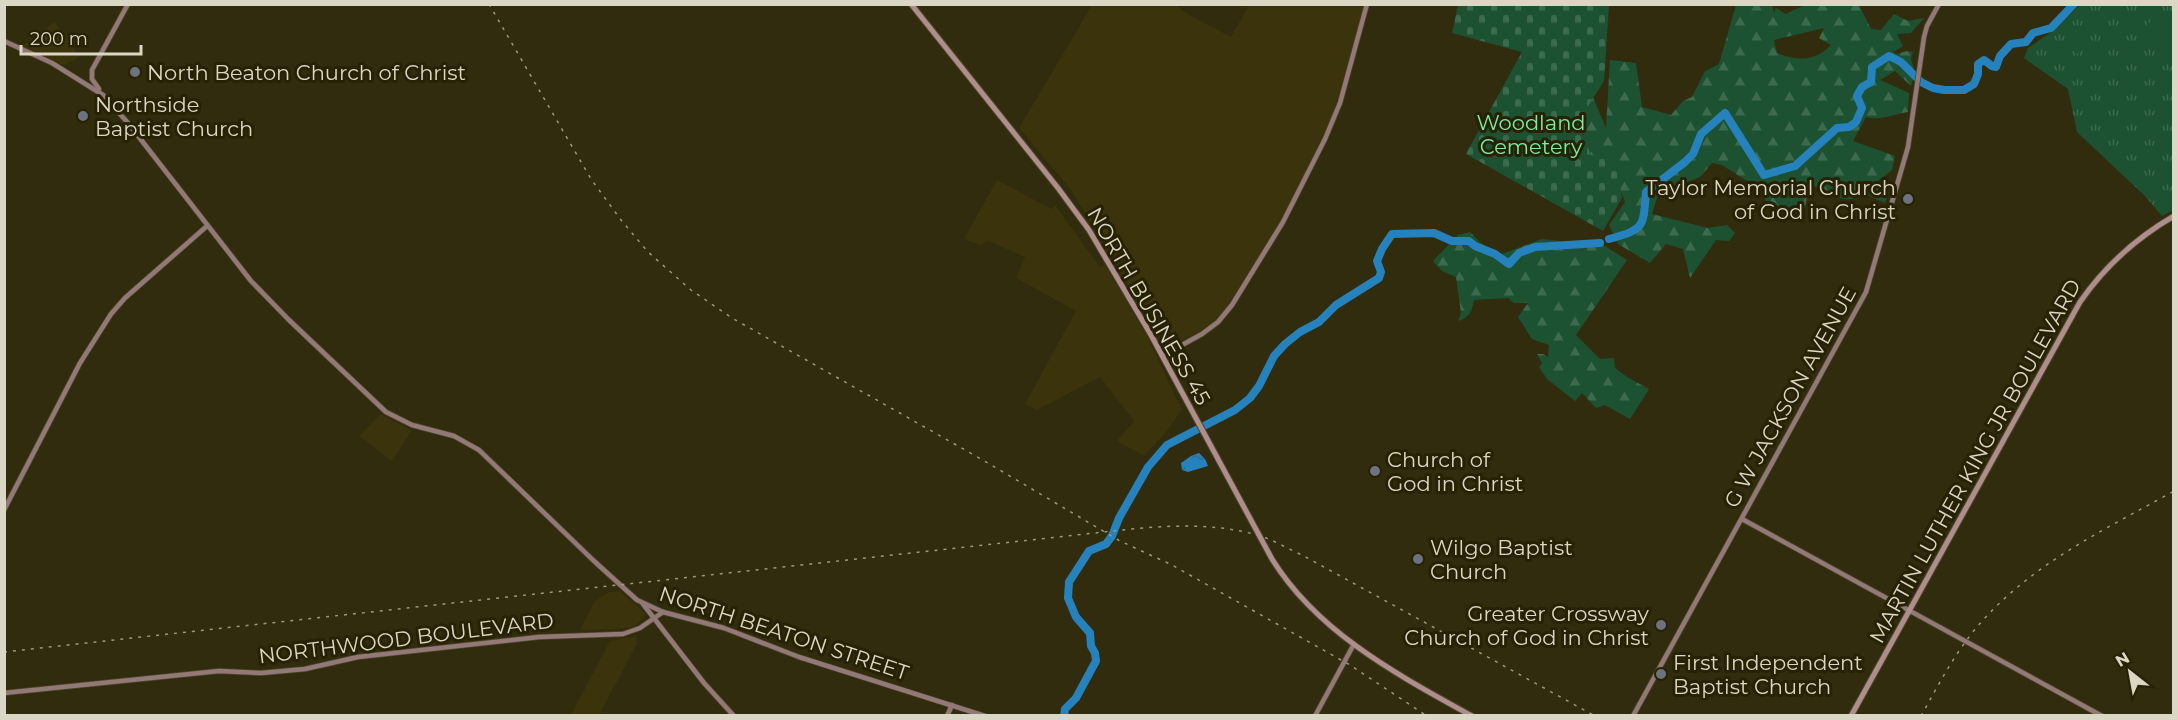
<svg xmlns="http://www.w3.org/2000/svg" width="2178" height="720" font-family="Montserrat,sans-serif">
<defs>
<pattern id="grass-tufts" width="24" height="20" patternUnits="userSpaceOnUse" patternTransform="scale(1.5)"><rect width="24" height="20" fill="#1c5232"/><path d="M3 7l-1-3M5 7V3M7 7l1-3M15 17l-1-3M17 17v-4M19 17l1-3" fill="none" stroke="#3c6a4e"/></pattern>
<pattern id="forest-firs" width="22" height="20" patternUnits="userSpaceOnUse" patternTransform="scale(1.5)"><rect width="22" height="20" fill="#1c5232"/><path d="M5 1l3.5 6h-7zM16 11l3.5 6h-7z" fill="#3c6a4e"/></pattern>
<pattern id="cemetery-stones" width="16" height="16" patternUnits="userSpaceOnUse" patternTransform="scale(1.5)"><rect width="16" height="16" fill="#1c5232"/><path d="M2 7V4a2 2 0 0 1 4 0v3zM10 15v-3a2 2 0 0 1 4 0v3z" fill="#3c6a4e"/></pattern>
<pattern id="water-ripples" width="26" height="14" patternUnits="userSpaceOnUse" patternTransform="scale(1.5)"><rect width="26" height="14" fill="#2682bd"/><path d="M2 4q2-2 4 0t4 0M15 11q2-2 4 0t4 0" fill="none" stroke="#2f6b90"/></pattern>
</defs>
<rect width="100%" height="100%" fill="#312c0d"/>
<g fill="#3a330b">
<polygon points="1092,5 1176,5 1186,13 1231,37 1249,5 1365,5 1333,114 1294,196 1269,240 1226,309 1214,321 1204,329 1166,348 1072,191 1019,128"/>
<polygon points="55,22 80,57 64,65 22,46"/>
<polygon points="997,180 1052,209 1055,205 1100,267 1105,265 1147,336 1182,410 1166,432 1144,456 1117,441 1134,421 1100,377 1037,410 1025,404 1076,311 1016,278 1025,257 988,241 980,245 964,239"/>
<polygon points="380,414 412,430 392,461 359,436"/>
<polygon points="620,591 646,614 639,623 632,627 619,629 580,630 595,601 609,592"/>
<polygon points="636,636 637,644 599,715 571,715 610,641"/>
</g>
<polygon fill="url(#grass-tufts)" points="2080,5 2173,5 2173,210 2162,216 2146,197 2077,132 2068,89 2024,58 2028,48 2050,33"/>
<g fill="url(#forest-firs)" fill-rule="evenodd">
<path d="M1736,5H1772L1774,13L1776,8L1786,14L1805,5H1859L1871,29L1881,30L1894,14L1908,21L1924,18L1911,33L1897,34L1903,46L1895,51L1892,50L1896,54L1907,51L1913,52L1911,59L1915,73L1911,86L1895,71L1880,80L1909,93L1908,112C1894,114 1879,121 1866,117L1853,141L1895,156L1892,170L1874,184L1889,192L1885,203L1865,194C1836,209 1834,187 1809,186L1805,208C1788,213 1777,214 1765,199L1771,186L1752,184L1722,165L1712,163L1700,177L1666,191L1657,198L1652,214L1708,228L1727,225L1735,233L1729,241L1716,240L1690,278L1683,249L1666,244L1650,263L1618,244L1609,225L1625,202L1609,161L1591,158L1577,118L1589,88L1606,128L1610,60L1636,63L1642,107L1671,115L1683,101L1692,97L1705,71L1719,64ZM1824,28L1819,38L1831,45C1815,62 1797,61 1777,53L1774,40Z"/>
<path d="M1470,232L1482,244L1502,254L1542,239L1605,246L1627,260L1576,335L1600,359L1614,358L1615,368L1627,377L1649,389L1630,419L1605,405L1596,408L1582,393L1575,401L1547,379L1539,367L1542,363L1537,354H1543L1548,357L1549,345L1532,339L1518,317L1528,303H1514L1508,298L1474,300C1472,311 1470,317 1458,321L1461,313L1456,277L1442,271L1433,261L1458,235Z"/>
</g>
<polygon fill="url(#cemetery-stones)" points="1458,5 1609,5 1604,81 1578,122 1591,155 1616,160 1622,198 1603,231 1466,154 1522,52 1452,33"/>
<g fill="#1c5232">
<polygon points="2173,11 2173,57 2156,41 2146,25 2159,16"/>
<polygon points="2080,29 2089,34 2078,54 2069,48"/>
</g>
<polygon fill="url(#water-ripples)" points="1199,453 1205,459 1208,466 1188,472 1182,470 1181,463 1191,456"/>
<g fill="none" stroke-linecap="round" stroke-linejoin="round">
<g stroke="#2682bd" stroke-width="8">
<path d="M1609,239C1645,229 1643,228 1646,192L1685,162L1693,154L1701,134L1725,113L1764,175L1795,166L1837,128L1849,127L1856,122L1862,108L1857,96L1862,87L1871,82L1872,67L1889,56L1901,62L1921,82L1933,88L1944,90H1964L1974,84L1978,74V64L1984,60L1992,66L1996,67L2000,56L2011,44L2026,42L2033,33L2051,28L2074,4"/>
<polyline points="1064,716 1065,709 1076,698 1096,661 1095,653 1091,646 1090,633 1076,617 1068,598 1069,582 1089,551 1106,544 1112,536 1119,518 1148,467 1167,445 1235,410 1250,398 1259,386 1274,356 1285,344 1300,332 1319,322 1336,305 1379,278 1381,272 1377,261 1382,249 1392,234 1434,233 1452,241 1469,241 1475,246 1495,254 1509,264 1519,253 1535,247 1600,243"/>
</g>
<defs>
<g id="secondary">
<polyline points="4,41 52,63 103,95 128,123 251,281 289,320 386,412 412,425 454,436 479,450 594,561 637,600 663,612 724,628 799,657 985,716"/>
<polyline points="99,89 92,79 92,70 128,4"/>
<polyline points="1162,356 1202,334 1218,322 1232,305 1283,222 1325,139 1340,103 1367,4"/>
<polyline points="4,510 80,363 111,314 125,298 207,226"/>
<polyline points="1742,519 2102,716"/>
<polyline points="643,604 704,683 734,716"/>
<polyline points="4,693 219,671 261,673 305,669 358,657 539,637 623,634 640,628 663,612"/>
<polyline points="947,716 952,705"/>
<polyline points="1315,716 1354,644"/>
<polyline points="1633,716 1866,292 1908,147 1924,37 1927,26 1939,4"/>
</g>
<g id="primary">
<path d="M911,4L1058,188L1089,230L1151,335L1272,559C1318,633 1398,675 1472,716"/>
<path d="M1851,716L2080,302C2105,266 2136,238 2174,216"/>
</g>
</defs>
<use href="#secondary" stroke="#4c472a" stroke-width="6"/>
<use href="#primary" stroke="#4c472a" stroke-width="7"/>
<use href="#secondary" stroke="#927877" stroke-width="4.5"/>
<use href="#primary" stroke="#ae8d8c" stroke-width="5"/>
<g stroke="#9c9882" stroke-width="1.5" stroke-dasharray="3 6" stroke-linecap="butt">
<polyline points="489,4 591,179 621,220 648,252 691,290 732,318 981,459 1120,541 1172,565 1350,665 1427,716"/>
<path d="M4,652L1122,530C1170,525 1223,522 1269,539C1280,544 1291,550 1302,555L1595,716"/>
<path d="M1921,716C1940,682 1958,647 1984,619C2037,561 2106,529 2174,491"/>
</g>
</g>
<g fill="#6b7280" stroke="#282204" stroke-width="2">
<circle cx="135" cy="72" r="6"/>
<circle cx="83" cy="116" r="6"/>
<circle cx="1908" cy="199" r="6"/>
<circle cx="1375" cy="471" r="6"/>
<circle cx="1418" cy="559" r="6"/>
<circle cx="1661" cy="625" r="6"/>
<circle cx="1661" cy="674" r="6"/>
</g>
<g text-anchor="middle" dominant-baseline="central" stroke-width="6" stroke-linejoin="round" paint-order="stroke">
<g font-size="21" fill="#dad7c5" stroke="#282204" text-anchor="start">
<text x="147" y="72">North Beaton Church of Christ</text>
<text x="95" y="104">Northside<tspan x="95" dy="24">Baptist Church</tspan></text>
<text x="1896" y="187" text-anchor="end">Taylor Memorial Church<tspan x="1896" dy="24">of God in Christ</tspan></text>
<text x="1387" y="459">Church of<tspan x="1387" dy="24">God in Christ</tspan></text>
<text x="1430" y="547">Wilgo Baptist<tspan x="1430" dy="24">Church</tspan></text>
<text x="1649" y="613" text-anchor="end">Greater Crossway<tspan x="1649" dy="24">Church of God in Christ</tspan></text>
<text x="1673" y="662">First Independent<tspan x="1673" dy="24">Baptist Church</tspan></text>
</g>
<g font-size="21" fill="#75eea4" stroke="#282204">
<text x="1531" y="122">Woodland<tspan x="1531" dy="24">Cemetery</tspan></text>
</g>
<g font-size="21" fill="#dad7c5" stroke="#282204">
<text transform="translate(1149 306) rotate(60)">NORTH BUSINESS 45</text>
<text transform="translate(1790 397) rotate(-61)">G W JACKSON AVENUE</text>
<text transform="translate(1975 461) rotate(-61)">MARTIN LUTHER KING JR BOULEVARD</text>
<text transform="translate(784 633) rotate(18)">NORTH BEATON STREET</text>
<text transform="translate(406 638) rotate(-7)">NORTHWOOD BOULEVARD</text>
</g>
</g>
<rect width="2178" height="720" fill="none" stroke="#dad7c5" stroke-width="12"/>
<g transform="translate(2130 672) rotate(329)" stroke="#282204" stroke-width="4.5" paint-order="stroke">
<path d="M0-4.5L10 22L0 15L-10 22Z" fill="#dad7c5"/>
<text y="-9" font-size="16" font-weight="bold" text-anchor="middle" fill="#dad7c5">N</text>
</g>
<path d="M21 45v9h120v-9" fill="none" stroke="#dad7c5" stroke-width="3"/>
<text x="30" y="45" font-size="18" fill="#dad7c5" stroke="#282204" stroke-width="4.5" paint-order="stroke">200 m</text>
</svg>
